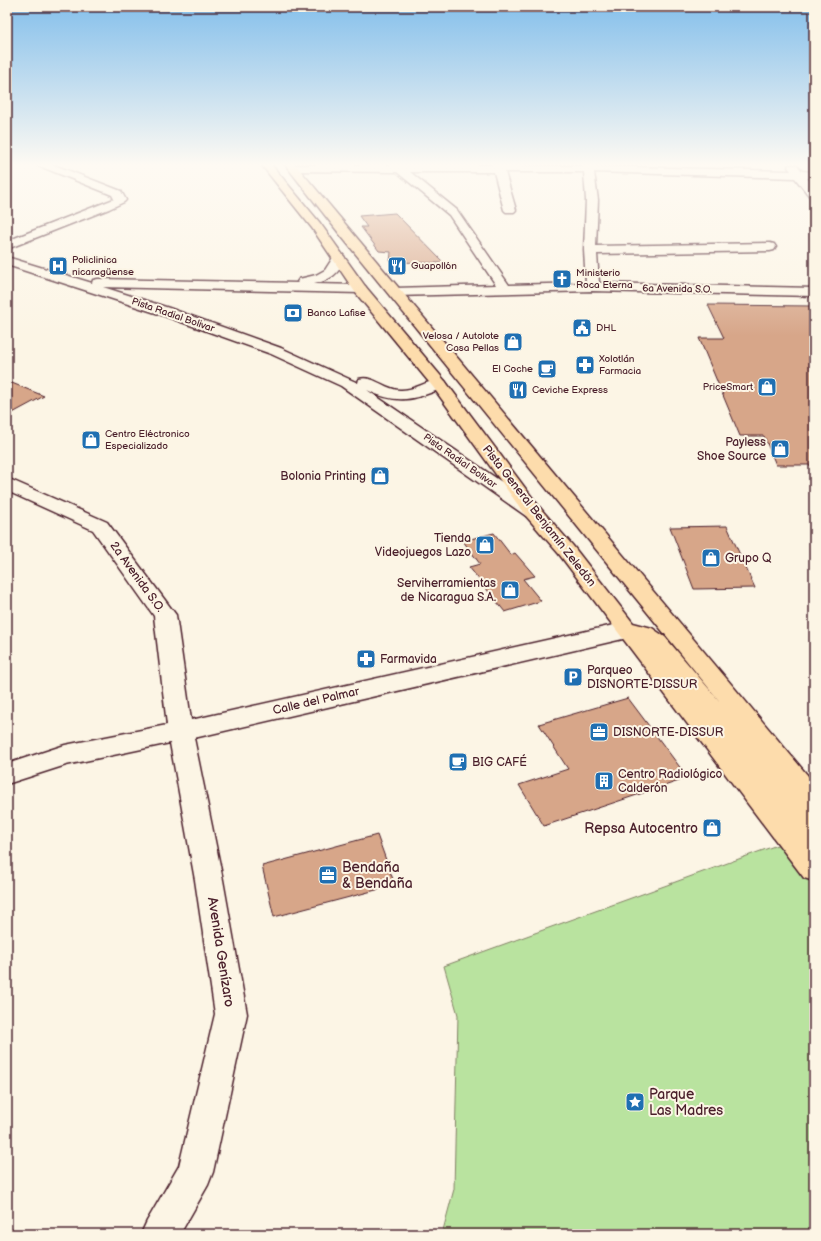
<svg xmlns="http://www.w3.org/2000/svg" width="821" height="1241" font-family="'Balsamiq Sans',sans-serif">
<rect width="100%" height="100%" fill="#fcf5e5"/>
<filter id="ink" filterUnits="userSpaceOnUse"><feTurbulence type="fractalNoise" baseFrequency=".025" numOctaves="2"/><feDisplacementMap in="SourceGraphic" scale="8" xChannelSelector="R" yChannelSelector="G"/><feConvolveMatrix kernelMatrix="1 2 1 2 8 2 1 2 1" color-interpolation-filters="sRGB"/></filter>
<g filter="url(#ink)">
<polygon fill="#b9e39f" stroke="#828165" points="791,840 814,869 814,1234 442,1234 454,1189 458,1015 444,966"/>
<g fill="#d7a689" stroke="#4a1f2b">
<polygon points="395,213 444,263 390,262 391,252 379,251 361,227 367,227 359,216"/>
<polygon points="708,305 814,306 814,465 776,465 764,436 740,436 699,338 724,338"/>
<polygon points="7,381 44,396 7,416"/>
<polygon points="727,526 755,588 694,589 670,527"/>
<polygon points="494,533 511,555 515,553 535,576 523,579 541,601 505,612 469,567 480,564 463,541"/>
<polygon points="628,698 688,778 544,826 519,785 568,769 539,724"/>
<polygon points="377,835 395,885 274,917 262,866"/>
</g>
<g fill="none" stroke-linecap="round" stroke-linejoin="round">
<defs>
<g id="minor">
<polygon points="36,163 49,163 121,191 126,200 124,202 109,209 7,249 7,241 114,199 112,195 37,165"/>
<path d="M395,163H405V165H492V163H502L503,165L583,166V163H593L594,166L791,171L788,167L789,165H797L802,171L814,172V178H807L814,187V198L810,197L795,178L594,172L598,200L596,246L770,243L774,244L776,247L774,250L770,251L597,254L599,283L814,288V296L593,291L395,296L390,295L388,292L390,289L395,288L496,285L449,215L397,172L293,171L288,168L293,165H394ZM410,172H494L504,210L506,212H514L516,210L505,172H584L586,200L584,250L586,283L509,285L457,210Z"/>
<path d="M339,255L344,256L345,259C339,274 330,280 314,284L360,285L365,286L367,289L365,292L360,293L103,287L169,308L281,348L358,383L359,379C374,375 385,390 400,390C416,391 430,377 445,381L447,384L445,387C415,400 397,405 367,390L540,508L543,512L540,516L533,518L526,516L341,386L271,354L159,314L7,265V257L92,283L93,280L98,279L298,283L297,282L299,279L316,275L325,270L334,256Z"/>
<polygon points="7,478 107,522 176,615 191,720 627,622 635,625 638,630 635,635 627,638 194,738 223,880 247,1014 213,1172 208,1185 180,1234 141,1234 147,1221 179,1166 215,1014 195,880 170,743 66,765 7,784 7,764 65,745 167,725 154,616 93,530 7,491"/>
</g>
<polygon id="major" points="260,163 270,163 320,223 365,286 445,381 540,508 573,546 633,623 652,628 665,637 721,703 342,237 284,163 294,163 814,783 814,813 812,812 814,814 814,845 811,844 814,848 814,881 804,878 559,554 526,516 433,387 355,292 312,228"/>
</defs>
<use href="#minor" stroke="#4a1f2b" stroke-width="3"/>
<use href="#major" stroke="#4a1f2b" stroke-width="3"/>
<use href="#minor" fill="#fcf5e5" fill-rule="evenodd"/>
<use href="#major" fill="#fddcac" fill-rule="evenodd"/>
</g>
</g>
<linearGradient id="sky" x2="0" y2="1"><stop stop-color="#84bfeb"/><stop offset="0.49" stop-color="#fefaf3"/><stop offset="1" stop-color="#fefaf3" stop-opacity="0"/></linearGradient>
<rect width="821" height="336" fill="url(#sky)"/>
<defs>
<symbol id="hospital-square" viewBox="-11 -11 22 22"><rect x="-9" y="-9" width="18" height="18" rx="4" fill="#1f6fb2" stroke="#fcf5e5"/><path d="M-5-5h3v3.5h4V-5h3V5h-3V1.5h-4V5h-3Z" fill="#fff"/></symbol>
<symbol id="restaurant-square" viewBox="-11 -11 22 22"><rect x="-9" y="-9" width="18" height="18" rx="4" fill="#1f6fb2" stroke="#fcf5e5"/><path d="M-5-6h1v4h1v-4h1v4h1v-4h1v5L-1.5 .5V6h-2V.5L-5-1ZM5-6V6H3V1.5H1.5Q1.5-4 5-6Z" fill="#fff"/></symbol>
<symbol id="church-square" viewBox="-11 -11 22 22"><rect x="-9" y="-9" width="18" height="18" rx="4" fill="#1f6fb2" stroke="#fcf5e5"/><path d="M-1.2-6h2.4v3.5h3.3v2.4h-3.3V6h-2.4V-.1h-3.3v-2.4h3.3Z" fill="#fff"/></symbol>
<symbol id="bank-square" viewBox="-11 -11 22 22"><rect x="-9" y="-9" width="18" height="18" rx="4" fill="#1f6fb2" stroke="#fcf5e5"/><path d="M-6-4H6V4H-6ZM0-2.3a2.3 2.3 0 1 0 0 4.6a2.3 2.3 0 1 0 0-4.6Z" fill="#fff"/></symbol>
<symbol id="civic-square" viewBox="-11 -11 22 22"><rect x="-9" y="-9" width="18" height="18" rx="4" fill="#1f6fb2" stroke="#fcf5e5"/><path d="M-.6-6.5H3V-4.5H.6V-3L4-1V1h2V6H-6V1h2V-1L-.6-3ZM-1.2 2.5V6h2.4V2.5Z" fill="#fff"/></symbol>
<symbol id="shop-square" viewBox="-11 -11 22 22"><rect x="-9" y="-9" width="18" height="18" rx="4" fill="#1f6fb2" stroke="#fcf5e5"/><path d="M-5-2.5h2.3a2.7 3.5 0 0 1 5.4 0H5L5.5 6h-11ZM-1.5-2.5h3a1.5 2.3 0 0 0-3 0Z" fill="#fff"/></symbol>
<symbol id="pharmacy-square" viewBox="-11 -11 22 22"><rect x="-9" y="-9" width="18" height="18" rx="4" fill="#1f6fb2" stroke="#fcf5e5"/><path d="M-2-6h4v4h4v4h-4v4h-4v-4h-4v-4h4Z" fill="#fff"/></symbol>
<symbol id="cafe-square" viewBox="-11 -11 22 22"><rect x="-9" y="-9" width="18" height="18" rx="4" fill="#1f6fb2" stroke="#fcf5e5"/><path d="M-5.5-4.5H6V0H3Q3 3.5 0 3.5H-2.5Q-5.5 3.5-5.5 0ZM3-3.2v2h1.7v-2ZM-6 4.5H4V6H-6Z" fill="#fff"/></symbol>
<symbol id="parking-square" viewBox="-11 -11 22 22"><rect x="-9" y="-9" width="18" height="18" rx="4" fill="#1f6fb2" stroke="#fcf5e5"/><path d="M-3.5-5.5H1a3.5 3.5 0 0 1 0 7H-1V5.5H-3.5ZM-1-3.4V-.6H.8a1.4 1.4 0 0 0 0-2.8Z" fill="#fff"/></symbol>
<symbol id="office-square" viewBox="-11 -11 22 22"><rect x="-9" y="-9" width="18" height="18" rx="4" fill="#1f6fb2" stroke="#fcf5e5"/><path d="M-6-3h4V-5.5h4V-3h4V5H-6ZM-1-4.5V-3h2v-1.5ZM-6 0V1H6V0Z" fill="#fff"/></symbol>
<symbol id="building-square" viewBox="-11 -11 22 22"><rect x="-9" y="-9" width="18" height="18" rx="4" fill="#1f6fb2" stroke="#fcf5e5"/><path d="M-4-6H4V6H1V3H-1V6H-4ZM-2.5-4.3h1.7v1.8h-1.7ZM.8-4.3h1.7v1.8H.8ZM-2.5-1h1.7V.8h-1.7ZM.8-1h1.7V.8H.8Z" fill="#fff"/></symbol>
<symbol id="sight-square" viewBox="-11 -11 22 22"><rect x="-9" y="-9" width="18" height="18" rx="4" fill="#1f6fb2" stroke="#fcf5e5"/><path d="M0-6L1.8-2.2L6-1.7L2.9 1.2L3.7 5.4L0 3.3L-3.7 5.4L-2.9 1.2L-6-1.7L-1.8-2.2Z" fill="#fff"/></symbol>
</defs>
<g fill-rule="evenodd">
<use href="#hospital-square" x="47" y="255" width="22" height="22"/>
<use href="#restaurant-square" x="386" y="255" width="22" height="22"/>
<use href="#church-square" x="551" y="268" width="22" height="22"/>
<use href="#bank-square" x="282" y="302" width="22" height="22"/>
<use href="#civic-square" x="571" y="317" width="22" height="22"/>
<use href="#shop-square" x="502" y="331" width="22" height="22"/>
<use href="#pharmacy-square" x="574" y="354" width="22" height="22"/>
<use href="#cafe-square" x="536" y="358" width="22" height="22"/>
<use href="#shop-square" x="756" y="376" width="22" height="22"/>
<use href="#restaurant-square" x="507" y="379" width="22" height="22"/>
<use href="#shop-square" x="80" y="429" width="22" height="22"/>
<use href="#shop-square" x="769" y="438" width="22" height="22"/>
<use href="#shop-square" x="369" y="465" width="22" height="22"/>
<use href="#shop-square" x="474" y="534" width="22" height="22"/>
<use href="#shop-square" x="700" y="547" width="22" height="22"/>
<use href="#shop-square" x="499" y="579" width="22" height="22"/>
<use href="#pharmacy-square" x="355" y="648" width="22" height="22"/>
<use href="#parking-square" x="562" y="666" width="22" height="22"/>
<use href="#office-square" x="588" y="721" width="22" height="22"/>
<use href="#cafe-square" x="447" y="751" width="22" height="22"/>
<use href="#building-square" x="593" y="770" width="22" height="22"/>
<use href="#shop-square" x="701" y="817" width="22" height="22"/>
<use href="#office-square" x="317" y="864" width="22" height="22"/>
<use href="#sight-square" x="624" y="1091" width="22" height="22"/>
</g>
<g text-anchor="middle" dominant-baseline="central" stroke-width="4" stroke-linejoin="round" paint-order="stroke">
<g font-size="10" fill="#4a1f2b" stroke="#fcf5e5" text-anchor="start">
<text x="72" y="260">Policlinica<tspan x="72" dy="12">nicaragüense</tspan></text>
<text x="411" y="266">Guapollón</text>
<text x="576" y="273">Ministerio<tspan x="576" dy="12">Roca Eterna</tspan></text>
<text x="307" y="313">Banco Lafise</text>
<text x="596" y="328">DHL</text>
<text x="499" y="336" text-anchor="end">Velosa / Autolote<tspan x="499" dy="12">Casa Pellas</tspan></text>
<text x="599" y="359">Xolotlán<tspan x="599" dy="12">Farmacia</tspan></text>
<text x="533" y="369" text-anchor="end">El Coche</text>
<text x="753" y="387" text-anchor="end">PriceSmart</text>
<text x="532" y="390">Ceviche Express</text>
<text x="105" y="434">Centro Eléctronico<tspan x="105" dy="12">Especializado</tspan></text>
</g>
<g font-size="10" fill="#4a1f2b" stroke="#fcf5e5">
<text transform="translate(677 289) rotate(1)">6a Avenida S.O.</text>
<text transform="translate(173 315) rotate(19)">Pista Radial Bolivar</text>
<text transform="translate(460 461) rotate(35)">Pista Radial Bolivar</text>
</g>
<g font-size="12" fill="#4a1f2b" stroke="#fcf5e5" text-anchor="start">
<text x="766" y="442" text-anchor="end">Payless<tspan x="766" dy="14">Shoe Source</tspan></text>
<text x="366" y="476" text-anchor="end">Bolonia Printing</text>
<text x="471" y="538" text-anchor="end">Tienda<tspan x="471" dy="14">Videojuegos Lazo</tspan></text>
<text x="725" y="558">Grupo Q</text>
<text x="496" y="583" text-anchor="end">Serviherramientas<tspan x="496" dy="14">de Nicaragua S.A.</tspan></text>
<text x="380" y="659">Farmavida</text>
<text x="587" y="670">Parqueo<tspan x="587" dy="14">DISNORTE-DISSUR</tspan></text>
<text x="613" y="732">DISNORTE-DISSUR</text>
<text x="472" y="762">BIG CAFÉ</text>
<text x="618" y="774">Centro Radiológico<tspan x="618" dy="14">Calderón</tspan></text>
</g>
<g font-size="12" fill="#4a1f2b" stroke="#fcf5e5">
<text transform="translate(539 516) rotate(52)">Pista General Benjamín Zeledón</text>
<text transform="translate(137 577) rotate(54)">2a Avenida S.O.</text>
<text transform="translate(316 701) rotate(-13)">Calle del Palmar</text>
</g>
<g font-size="14" fill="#4a1f2b" stroke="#fcf5e5" text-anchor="start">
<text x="698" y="828" text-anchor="end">Repsa Autocentro</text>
<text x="342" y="867">Bendaña<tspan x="342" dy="16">&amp; Bendaña</tspan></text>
<text x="649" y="1094">Parque<tspan x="649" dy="16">Las Madres</tspan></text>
</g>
<g font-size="14" fill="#4a1f2b" stroke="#fcf5e5">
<text transform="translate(221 952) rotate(81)">Avenida Genízaro</text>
</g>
</g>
<rect width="821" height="1241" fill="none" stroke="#fcf5e5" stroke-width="24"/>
<rect x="12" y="12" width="797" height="1217" fill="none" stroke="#4a1f2b" stroke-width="1.5" filter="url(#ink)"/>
</svg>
